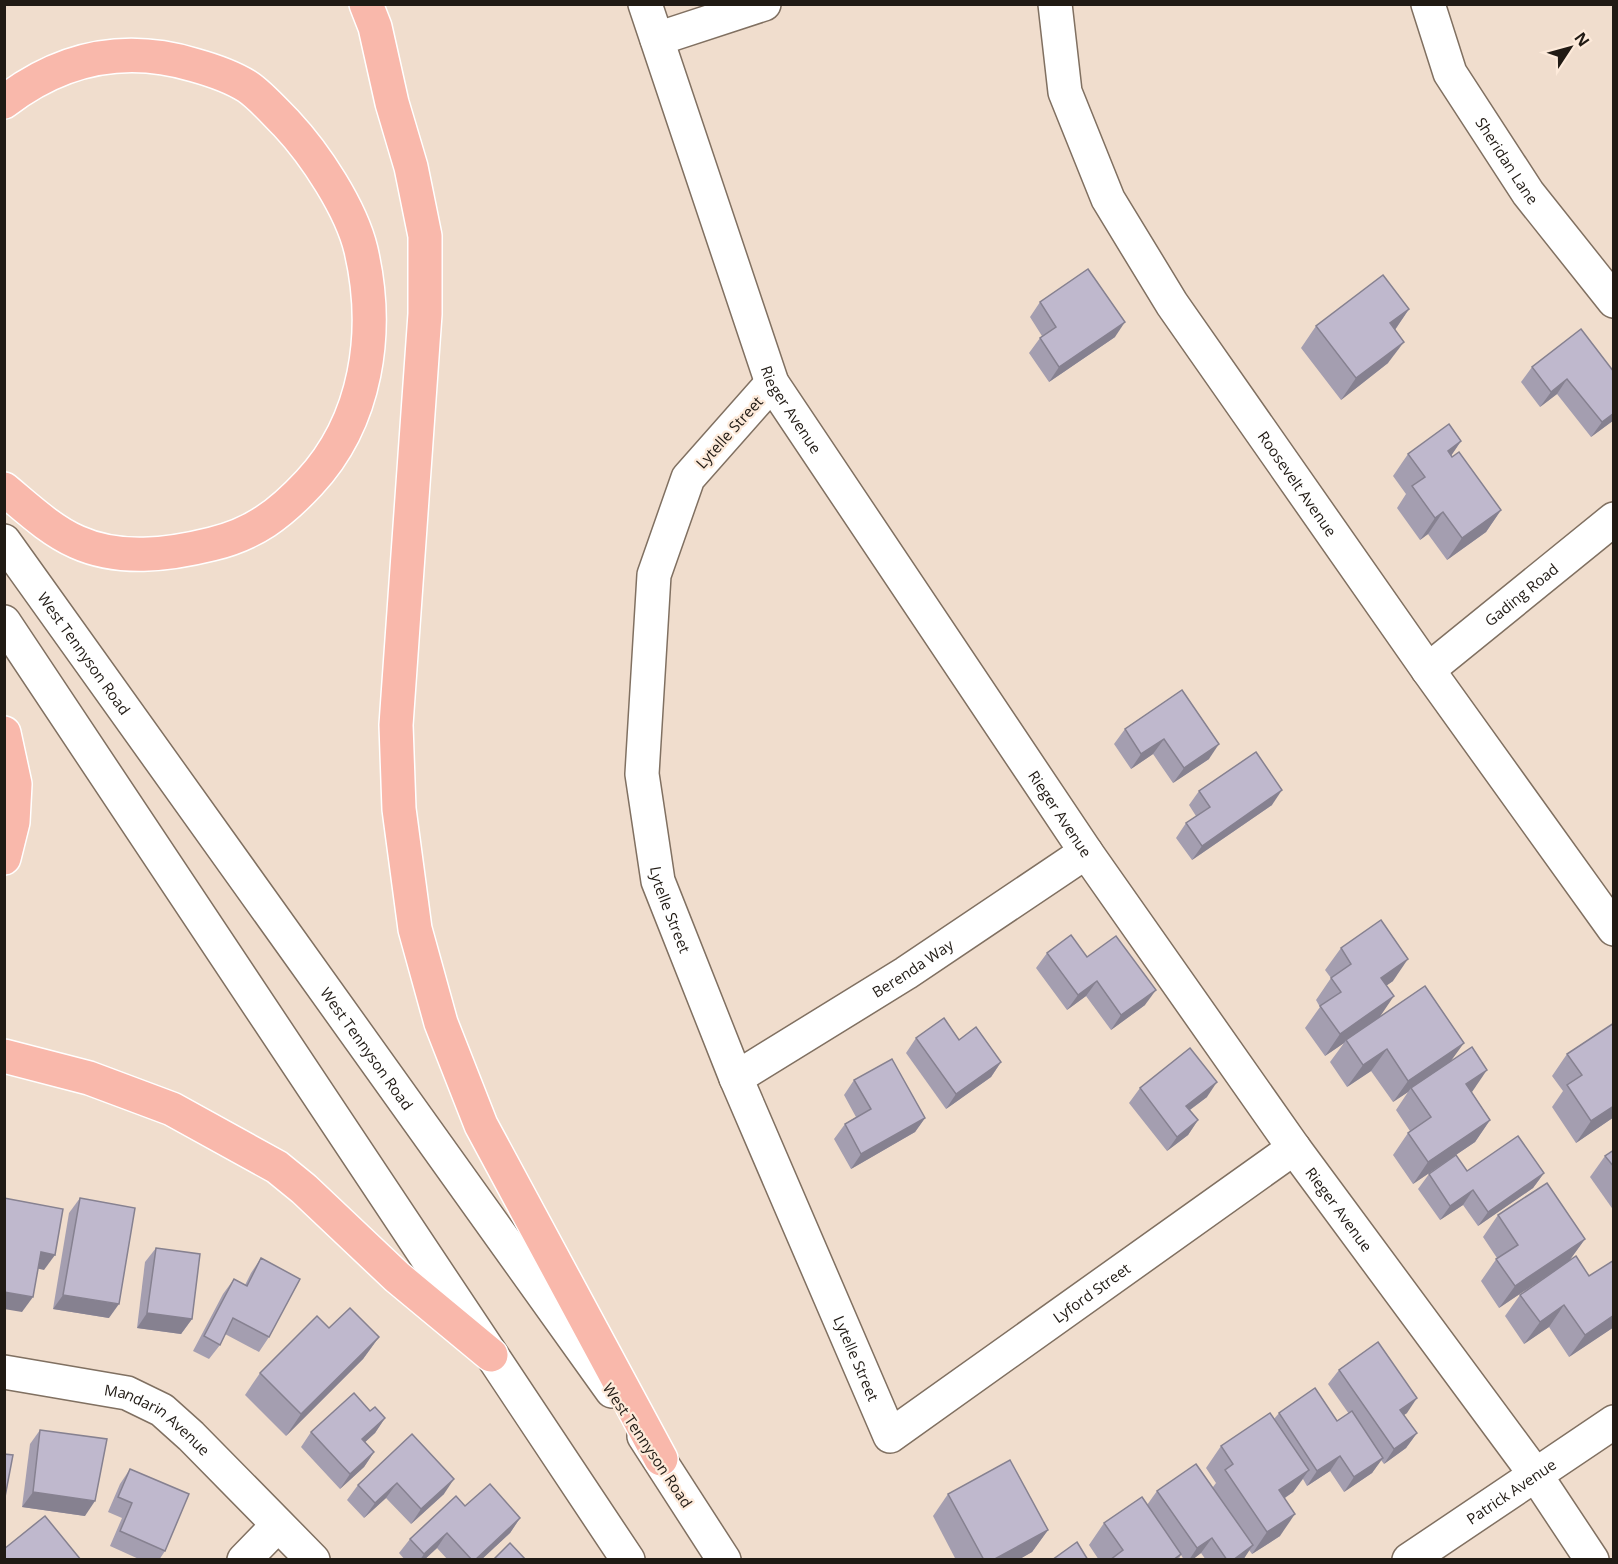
<svg xmlns="http://www.w3.org/2000/svg" width="1618" height="1564" font-family="'Open Sans',sans-serif">
<rect width="100%" height="100%" fill="#f0ddcd"/>
<g fill="none" stroke-linecap="round" stroke-linejoin="round">
<defs>
<g id="minor">
<path id="s1" d="M645,4L772,383L1086,852L1294,1148L1535,1474L1592,1560"/>
<path id="s2" d="M1428,4L1450,73L1528,193L1614,301"/>
<polyline points="657,39 764,4"/>
<path id="s3" d="M772,383L688,478L654,575L642,774L658,881L736,1078L890,1436L1294,1148"/>
<path id="s4" d="M1428,670L1614,519"/>
<path id="s5" d="M736,1078L906,973L1086,852"/>
<path id="s6" d="M4,1372L127,1393L162,1410L191,1436L313,1560"/>
<polyline points="244,1560 278,1525"/>
</g>
<g id="tertiary">
<path id="s7" d="M1055,4L1065,92L1108,199L1172,304L1428,670L1614,929"/>
</g>
<g id="secondary">
<path id="s8" d="M4,541L612,1391"/>
<polyline points="4,622 628,1560"/>
<polyline points="644,1436 724,1560"/>
<path id="s9" d="M1409,1560L1614,1422"/>
</g>
<g id="motorway">
<polyline points="366,4 375,27 392,103 411,167 425,236 425,314 396,725 399,809 415,929 441,1023 481,1125 661,1459"/>
<path d="M4,102C61,58 124,44 194,65C212,70 231,76 248,87C261,96 274,111 286,123C315,154 351,208 361,250C380,332 367,421 309,483C280,514 254,534 212,544C168,555 119,561 77,542C50,530 27,508 4,489"/>
<polyline points="4,733 15,784 13,822 4,858"/>
<polyline points="4,1056 89,1078 172,1109 277,1167 304,1189 397,1277 491,1355"/>
</g>
</defs>
<use href="#minor" stroke="#807061" stroke-width="36"/>
<use href="#tertiary" stroke="#807061" stroke-width="36"/>
<use href="#secondary" stroke="#807061" stroke-width="36"/>
<use href="#motorway" stroke="#fff" stroke-width="36"/>
<use href="#minor" stroke="#fff" stroke-width="33"/>
<use href="#tertiary" stroke="#fff" stroke-width="33"/>
<use href="#secondary" stroke="#fff" stroke-width="33"/>
<use href="#motorway" stroke="#f9b8ab" stroke-width="33"/>
</g>
<g fill="#a49eb0">
<polygon points="1040,302 1115,337 1049,382 1029,353 1040,338 1042,336 1030,317"/>
<polygon points="1409,309 1395,330 1388,363 1341,400 1301,348 1316,326"/>
<polygon points="1532,367 1614,372 1614,420 1591,437 1557,394 1540,407 1521,382"/>
<polygon points="1461,441 1451,456 1501,510 1486,532 1447,560 1428,534 1420,540 1397,508 1406,494 1393,476 1408,454"/>
<polygon points="1182,690 1209,759 1173,783 1153,754 1131,769 1114,744 1125,729"/>
<polygon points="1199,791 1272,805 1192,860 1176,838 1186,823 1196,816 1189,805"/>
<polygon points="1341,948 1393,981 1387,985 1379,1018 1451,1060 1490,1120 1475,1142 1413,1184 1393,1155 1408,1133 1410,1131 1396,1110 1408,1092 1393,1102 1371,1071 1347,1087 1330,1062 1344,1043 1325,1056 1305,1028 1320,1007 1316,1000 1331,978 1325,970"/>
<polygon points="1047,953 1087,957 1145,1005 1111,1030 1086,996 1067,1010 1036,968"/>
<polygon points="1614,1023 1614,1117 1576,1143 1552,1107 1563,1091 1552,1076 1567,1054"/>
<polygon points="916,1038 959,1040 1001,1062 991,1077 946,1109 906,1053"/>
<polygon points="854,1080 925,1118 915,1132 851,1169 834,1139 845,1124 856,1117 844,1095"/>
<polygon points="1140,1088 1207,1097 1190,1110 1198,1120 1188,1135 1167,1151 1129,1103"/>
<polygon points="1614,1150 1614,1211 1590,1177 1605,1156"/>
<polygon points="1467,1171 1544,1173 1533,1188 1478,1226 1463,1205 1440,1220 1418,1189 1429,1174"/>
<polygon points="80,1198 109,1318 53,1309 69,1213"/>
<polygon points="1498,1215 1585,1239 1569,1261 1589,1276 1614,1260 1614,1327 1569,1357 1549,1327 1524,1344 1505,1316 1520,1295 1545,1277 1499,1308 1481,1281 1497,1258 1483,1237"/>
<polygon points="156,1248 192,1319 181,1334 137,1328 145,1262"/>
<polygon points="261,1258 269,1337 259,1352 225,1334 220,1345 209,1359 193,1351 223,1294 234,1279 245,1285 251,1273"/>
<polygon points="329,1328 379,1337 363,1359 286,1436 245,1395 260,1373"/>
<polygon points="1339,1370 1407,1413 1404,1415 1417,1433 1406,1448 1384,1464 1381,1460 1372,1473 1344,1492 1330,1471 1307,1486 1303,1479 1293,1492 1285,1498 1280,1536 1252,1554 1249,1550 1243,1560 1206,1560 1201,1553 1192,1560 1184,1560 1181,1555 1178,1560 1099,1560 1089,1545 1104,1523 1147,1505 1157,1491 1213,1487 1216,1483 1206,1468 1221,1446 1274,1419 1279,1413 1337,1421 1349,1414 1328,1384"/>
<polygon points="370,1411 385,1418 375,1433 365,1442 374,1452 364,1467 340,1489 301,1447 311,1432"/>
<polygon points="40,1430 85,1516 22,1507 30,1444"/>
<polygon points="412,1434 444,1494 411,1524 386,1498 364,1518 347,1500 358,1485"/>
<polygon points="130,1469 165,1551 159,1560 141,1560 110,1546 122,1518 108,1512 120,1484"/>
<polygon points="948,1494 1048,1530 1032,1552 1018,1560 956,1560 933,1516"/>
<polygon points="465,1506 520,1518 510,1533 481,1560 448,1560 437,1548 424,1560 405,1560 399,1553 410,1539"/>
</g>
<g fill="#868190">
<polygon points="1409,309 1394,331 1390,323"/>
<polygon points="1125,322 1115,337 1049,382 1059,367"/>
<polygon points="1404,342 1388,363 1341,400 1356,378"/>
<polygon points="1567,379 1557,394 1540,407 1551,392"/>
<polygon points="1614,413 1614,420 1591,437 1602,422"/>
<polygon points="1461,441 1446,463 1448,451"/>
<polygon points="1501,510 1486,532 1447,560 1462,538"/>
<polygon points="1443,512 1428,534 1420,540 1435,518"/>
<polygon points="1164,739 1153,754 1131,769 1141,754"/>
<polygon points="1219,744 1209,759 1173,783 1184,768"/>
<polygon points="1282,790 1272,805 1192,860 1202,846"/>
<polygon points="1408,959 1393,981 1366,1000 1381,978"/>
<polygon points="1097,981 1086,996 1067,1010 1078,995"/>
<polygon points="1156,990 1145,1005 1111,1030 1121,1015"/>
<polygon points="1394,996 1379,1018 1346,1040 1344,1043 1325,1056 1340,1034"/>
<polygon points="1464,1043 1448,1065 1411,1088 1408,1092 1393,1102 1408,1081"/>
<polygon points="1387,1049 1371,1071 1347,1087 1363,1065"/>
<polygon points="1001,1062 991,1077 946,1109 956,1094"/>
<polygon points="1487,1070 1472,1092 1451,1106 1466,1084"/>
<polygon points="1217,1082 1207,1097 1176,1120 1186,1106"/>
<polygon points="1614,1106 1614,1117 1576,1143 1591,1121"/>
<polygon points="925,1118 915,1132 851,1169 861,1154"/>
<polygon points="1198,1120 1188,1135 1167,1151 1177,1137"/>
<polygon points="1490,1120 1475,1142 1413,1184 1428,1162"/>
<polygon points="1544,1173 1533,1188 1478,1226 1488,1212"/>
<polygon points="1473,1190 1463,1205 1440,1220 1450,1206"/>
<polygon points="1585,1239 1569,1261 1499,1308 1515,1286"/>
<polygon points="41,1252 55,1255 44,1270 31,1267"/>
<polygon points="4,1292 33,1297 22,1312 4,1309"/>
<polygon points="63,1295 119,1304 109,1318 53,1309"/>
<polygon points="1564,1305 1549,1327 1524,1344 1540,1322"/>
<polygon points="147,1313 192,1319 181,1334 137,1328"/>
<polygon points="1614,1315 1614,1327 1569,1357 1585,1335"/>
<polygon points="379,1337 363,1359 286,1436 301,1414"/>
<polygon points="1417,1398 1407,1413 1390,1424 1400,1410"/>
<polygon points="385,1418 375,1433 352,1454 362,1439"/>
<polygon points="1417,1433 1406,1448 1384,1464 1394,1449"/>
<polygon points="374,1452 364,1467 340,1489 350,1474"/>
<polygon points="1340,1456 1330,1471 1307,1486 1317,1471"/>
<polygon points="1383,1458 1372,1473 1344,1492 1354,1477"/>
<polygon points="1309,1470 1293,1492 1264,1512 1279,1490"/>
<polygon points="454,1479 444,1494 411,1524 421,1509"/>
<polygon points="397,1483 386,1498 364,1518 375,1503"/>
<polygon points="33,1492 95,1501 85,1516 22,1507"/>
<polygon points="1295,1514 1280,1536 1252,1554 1267,1532"/>
<polygon points="520,1518 510,1533 481,1560 475,1560"/>
<polygon points="1048,1530 1032,1552 1018,1560 993,1560"/>
<polygon points="447,1533 437,1548 424,1560 420,1560 424,1554"/>
<polygon points="1212,1538 1201,1553 1192,1560 1189,1560 1197,1548"/>
<polygon points="1253,1545 1243,1560 1233,1560"/>
</g>
<g fill="#bfb8cd" stroke="#868190" stroke-width="1.5">
<polygon points="1088,269 1125,322 1059,367 1040,338 1056,327 1040,302"/>
<polygon points="1383,275 1409,309 1390,323 1404,342 1356,378 1316,326"/>
<polygon points="1581,329 1614,372 1614,413 1602,422 1567,379 1551,392 1532,367"/>
<polygon points="1449,424 1461,441 1448,451 1452,457 1459,452 1501,510 1462,538 1443,512 1435,518 1412,486 1425,477 1408,454"/>
<polygon points="1182,690 1219,744 1184,768 1164,739 1141,754 1125,729"/>
<polygon points="1256,752 1282,790 1202,846 1186,823 1210,807 1199,791"/>
<polygon points="1381,920 1408,959 1381,978 1394,996 1340,1034 1320,1006 1341,992 1331,978 1351,964 1341,948"/>
<polygon points="1071,935 1087,957 1116,936 1156,990 1121,1015 1097,981 1078,995 1047,953"/>
<polygon points="1425,986 1464,1043 1408,1081 1387,1049 1363,1065 1346,1040"/>
<polygon points="944,1018 959,1040 976,1027 1001,1062 956,1094 916,1038"/>
<polygon points="1614,1023 1614,1106 1591,1121 1567,1085 1582,1075 1567,1054"/>
<polygon points="1472,1047 1487,1070 1466,1084 1490,1120 1428,1162 1408,1133 1431,1117 1411,1088"/>
<polygon points="1190,1048 1217,1082 1186,1106 1198,1120 1177,1137 1140,1088"/>
<polygon points="892,1059 925,1118 861,1154 845,1124 871,1109 854,1080"/>
<polygon points="1518,1136 1544,1173 1488,1212 1473,1190 1450,1206 1429,1174 1456,1155 1467,1171"/>
<polygon points="1614,1150 1614,1167 1605,1156"/>
<polygon points="1547,1183 1585,1239 1515,1286 1496,1259 1518,1245 1498,1215"/>
<polygon points="4,1198 63,1209 55,1255 41,1252 33,1297 4,1292"/>
<polygon points="80,1198 135,1208 119,1304 63,1295"/>
<polygon points="156,1248 200,1254 192,1319 147,1313"/>
<polygon points="1576,1256 1589,1276 1614,1260 1614,1315 1585,1335 1564,1305 1540,1322 1520,1295"/>
<polygon points="261,1258 300,1279 269,1337 233,1318 220,1345 204,1336 234,1279 247,1286"/>
<polygon points="350,1308 379,1337 301,1414 260,1373 317,1316 329,1328"/>
<polygon points="1378,1342 1417,1398 1400,1410 1417,1433 1394,1449 1339,1370"/>
<polygon points="1315,1388 1337,1421 1352,1411 1383,1458 1354,1477 1340,1456 1317,1471 1279,1413"/>
<polygon points="354,1393 370,1411 375,1407 385,1418 362,1439 374,1452 350,1474 311,1432"/>
<polygon points="1270,1413 1309,1470 1279,1490 1295,1514 1267,1532 1225,1470 1233,1464 1221,1446"/>
<polygon points="40,1430 107,1439 95,1501 33,1492"/>
<polygon points="412,1434 454,1479 421,1509 397,1483 375,1503 358,1485"/>
<polygon points="4,1454 13,1455 5,1497 4,1497"/>
<polygon points="1010,1460 1048,1530 993,1560 984,1560 948,1494"/>
<polygon points="1196,1464 1253,1545 1233,1560 1227,1560 1212,1538 1197,1548 1157,1491"/>
<polygon points="130,1469 189,1494 165,1551 120,1531 132,1503 118,1497"/>
<polygon points="490,1484 520,1518 475,1560 472,1560 447,1533 424,1554 410,1539 456,1496 465,1506"/>
<polygon points="1142,1497 1181,1554 1173,1560 1110,1560 1123,1550 1104,1523"/>
<polygon points="45,1516 81,1560 4,1560 4,1549"/>
<polygon points="1077,1542 1088,1560 1052,1560"/>
<polygon points="510,1543 526,1560 493,1560"/>
</g>
<g text-anchor="middle" dominant-baseline="central" stroke-width="4.5" stroke-linejoin="round" paint-order="stroke">
<g font-size="15" fill="#201a14" stroke="#fdeada">
<text stroke="none"><textPath href="#s2" startOffset="177">Sheridan Lane</textPath></text>
<text stroke="none"><textPath href="#s1" startOffset="432">Rieger Avenue</textPath></text>
<text transform="translate(729 432) rotate(-48)">Lytelle Street</text>
<text stroke="none"><textPath href="#s7" startOffset="546">Roosevelt Avenue</textPath></text>
<text stroke="none"><textPath href="#s4" startOffset="120">Gading Road</textPath></text>
<text stroke="none"><textPath href="#s8" startOffset="138">West Tennyson Road</textPath></text>
<text stroke="none"><textPath href="#s1" startOffset="918">Rieger Avenue</textPath></text>
<text stroke="none"><textPath href="#s3" startOffset="568">Lytelle Street</textPath></text>
<text stroke="none"><textPath href="#s5" startOffset="208">Berenda Way</textPath></text>
<text stroke="none"><textPath href="#s8" startOffset="624">West Tennyson Road</textPath></text>
<text stroke="none"><textPath href="#s1" startOffset="1402">Rieger Avenue</textPath></text>
<text stroke="none"><textPath href="#s3" startOffset="1386">Lyford Street</textPath></text>
<text stroke="none"><textPath href="#s3" startOffset="1054">Lytelle Street</textPath></text>
<text stroke="none"><textPath href="#s6" startOffset="164">Mandarin Avenue</textPath></text>
<text transform="translate(648 1445) rotate(56)">West Tennyson Road</text>
<text stroke="none"><textPath href="#s9" startOffset="123">Patrick Avenue</textPath></text>
</g>
</g>
<rect width="1618" height="1564" fill="none" stroke="#201a14" stroke-width="12"/>
<g transform="translate(1570 48) rotate(54)" stroke="#fdeada" stroke-width="4.5" paint-order="stroke">
<path d="M0-4.5L10 22L0 15L-10 22Z" fill="#201a14"/>
<text y="-9" font-size="16" font-weight="bold" text-anchor="middle" fill="#201a14">N</text>
</g>
</svg>
